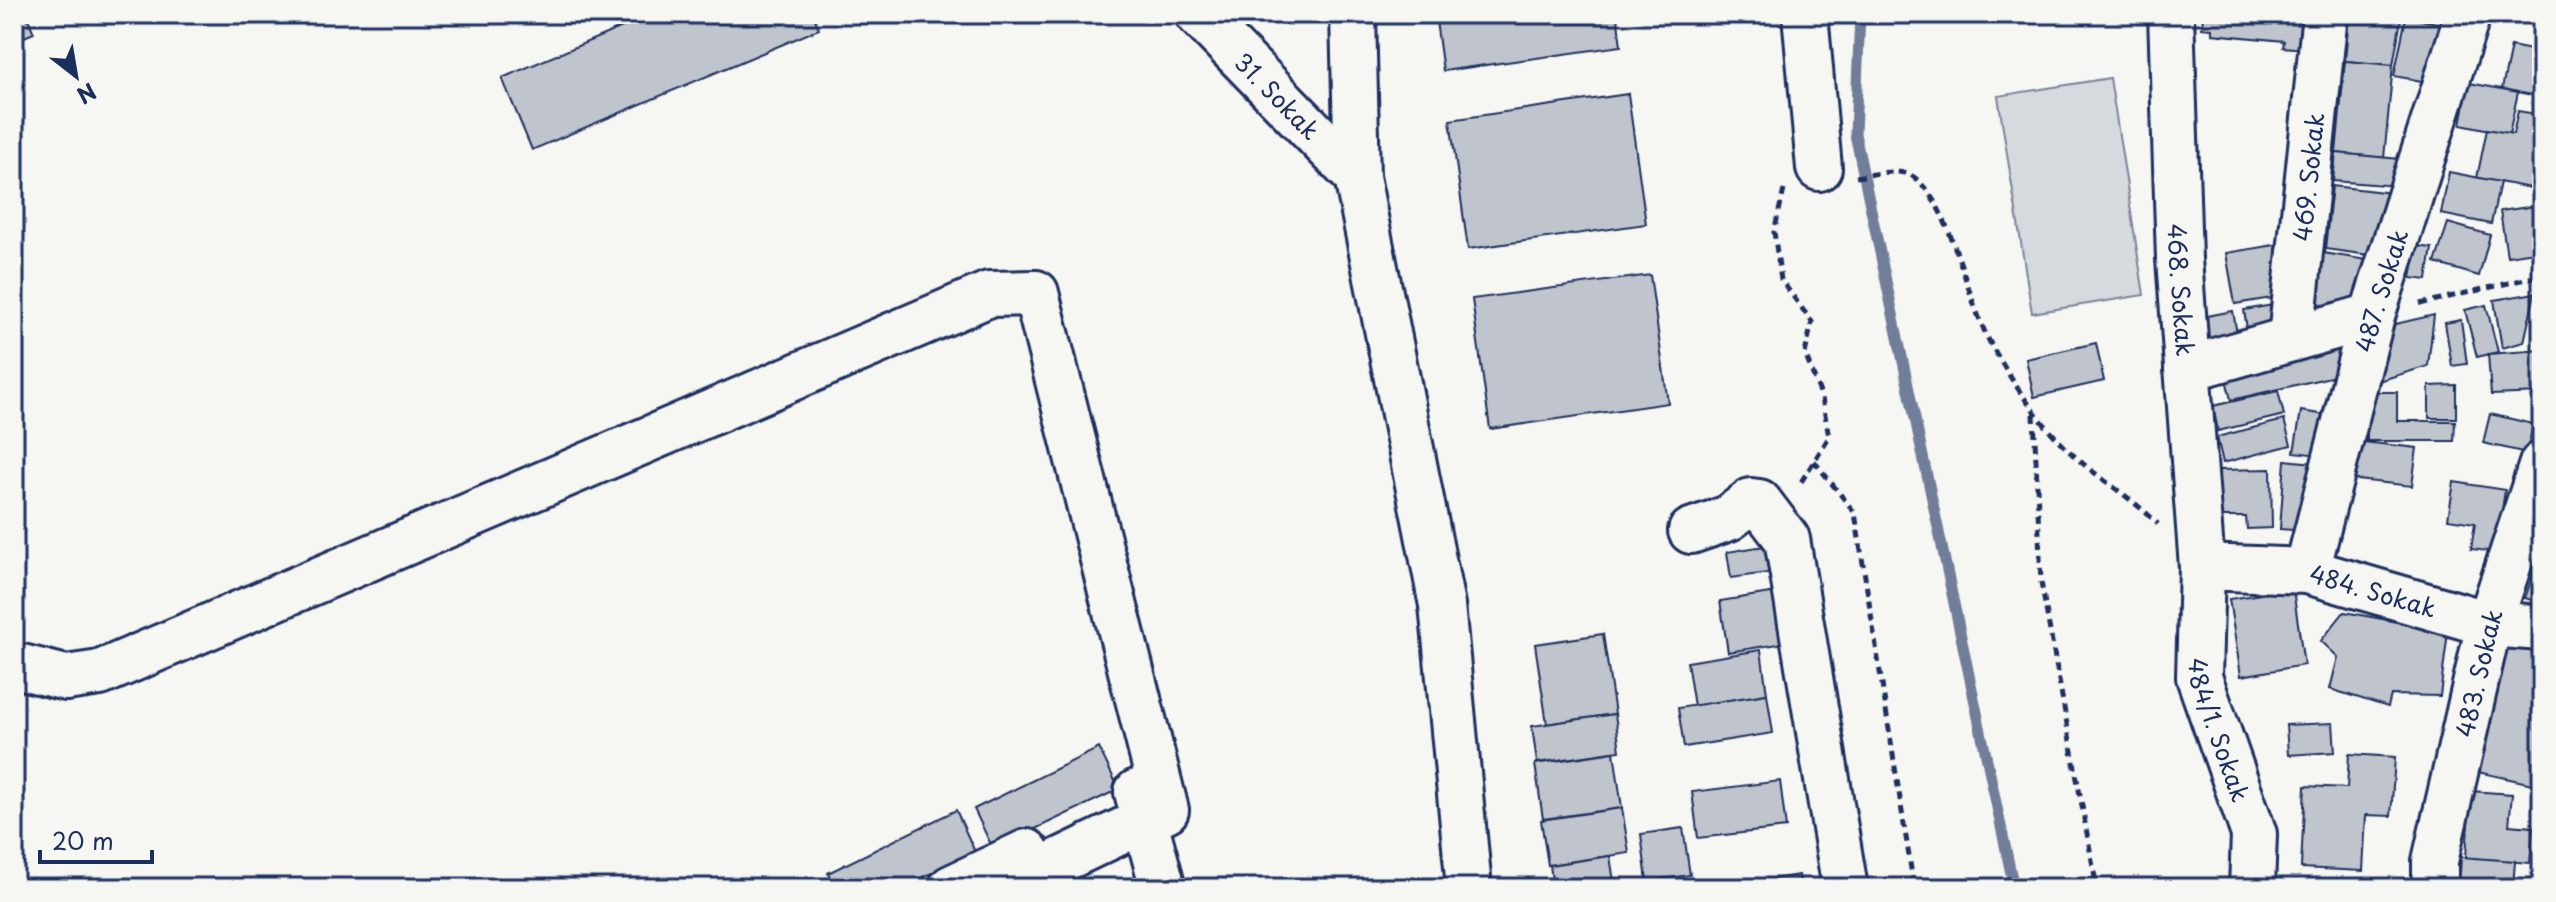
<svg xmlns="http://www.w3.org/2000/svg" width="2556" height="902" font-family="'Playpen Sans',sans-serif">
<rect width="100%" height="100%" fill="#f6f6f2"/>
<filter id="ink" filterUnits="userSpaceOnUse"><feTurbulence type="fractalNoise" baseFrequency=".0125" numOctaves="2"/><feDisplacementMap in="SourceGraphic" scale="16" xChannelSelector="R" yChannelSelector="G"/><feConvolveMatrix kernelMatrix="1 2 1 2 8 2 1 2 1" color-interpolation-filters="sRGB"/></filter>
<g filter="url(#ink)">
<polygon fill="#d6d9dd" stroke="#78849e" stroke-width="2" points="2110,78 2144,295 2032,313 1998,96"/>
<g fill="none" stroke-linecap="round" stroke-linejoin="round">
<polyline stroke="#717e99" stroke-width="11" points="1860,14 1855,134 2014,888"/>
</g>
<g fill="#c0c4cd" stroke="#1b2f5e" stroke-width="2">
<polygon points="14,14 26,14 34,33 14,41"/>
<polygon points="653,14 813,14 819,29 532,150 502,78"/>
<polygon points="1435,14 1617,14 1621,46 1443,71"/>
<polygon points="2203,14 2308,14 2305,49 2283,47 2284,41 2212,34 2212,29 2202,28"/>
<polygon points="2349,14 2402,14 2393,65 2345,61"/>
<polygon points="2405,14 2458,14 2456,27 2404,18"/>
<polygon points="2516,14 2542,14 2542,25 2515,20"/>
<polygon points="2406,17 2456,27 2439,84 2394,76"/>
<polygon points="2511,46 2542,52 2542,97 2502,89"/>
<polygon points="2345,61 2393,65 2384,158 2336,153"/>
<polygon points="2469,83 2518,92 2509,134 2461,124"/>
<polygon points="1628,94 1646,224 1468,249 1450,120"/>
<polygon points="2518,111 2542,115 2531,188 2477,178 2487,129 2513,134"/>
<polygon points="2336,153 2400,159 2398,186 2333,181"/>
<polygon points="2449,172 2500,182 2491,224 2441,214"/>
<polygon points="2332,186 2392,193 2384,257 2325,249"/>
<polygon points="2536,206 2542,251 2507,256 2500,211"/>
<polygon points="2448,223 2490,235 2479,276 2435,263"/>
<polygon points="2275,245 2284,296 2235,304 2226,253"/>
<polygon points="2416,246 2432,248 2427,280 2411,278"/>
<polygon points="2316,252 2374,261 2367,302 2307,306"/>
<polygon points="1650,275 1668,403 1490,429 1472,299"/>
<polygon points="2535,293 2524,342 2502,348 2494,300"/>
<polygon points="2279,304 2282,323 2247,329 2244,310"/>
<polygon points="2486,305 2498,352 2477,357 2465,310"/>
<polygon points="2233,311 2237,334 2200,340 2197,318"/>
<polygon points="2434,315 2428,366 2372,383 2391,325"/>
<polygon points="2461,320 2467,364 2452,366 2445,323"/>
<polygon points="2347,330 2339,375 2231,400 2222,362"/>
<polygon points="2096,343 2104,381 2034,397 2026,359"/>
<polygon points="2542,350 2542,393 2491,395 2488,354"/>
<polygon points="2456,385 2456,418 2429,418 2429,386"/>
<polygon points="2278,391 2284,415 2218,431 2213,406"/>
<polygon points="2367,392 2397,392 2397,421 2455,421 2454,441 2367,441"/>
<polygon points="2301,411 2326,415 2319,455 2294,452"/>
<polygon points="2490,414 2533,424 2527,453 2483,443"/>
<polygon points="2284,420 2291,445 2223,463 2217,437"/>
<polygon points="2354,441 2417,448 2412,486 2349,479"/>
<polygon points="2285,460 2314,463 2309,531 2280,529"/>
<polygon points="2271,469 2272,528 2247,529 2246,517 2219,517 2219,470"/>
<polygon points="2454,482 2505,490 2496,552 2471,549 2475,523 2448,519"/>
<polygon points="1771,545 1775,572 1731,578 1727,552"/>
<polygon points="2542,549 2542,603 2525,598"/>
<polygon points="2293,589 2304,665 2241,676 2229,599"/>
<polygon points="1777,592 1785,643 1728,652 1720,601"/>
<polygon points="2344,612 2448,631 2440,696 2391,695 2388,707 2330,689 2338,657 2321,641"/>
<polygon points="2504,632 2542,640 2542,786 2473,771"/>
<polygon points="1603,634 1615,714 1547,724 1535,644"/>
<polygon points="1761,650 1767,694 1694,706 1687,662"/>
<polygon points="1767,694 1773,733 1684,747 1678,708"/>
<polygon points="1615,714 1620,751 1537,763 1532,726"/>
<polygon points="2333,723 2335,752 2288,755 2286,725"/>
<polygon points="1099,748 1119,789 993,849 974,809"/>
<polygon points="1614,752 1622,808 1543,819 1535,764"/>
<polygon points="2349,754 2395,757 2391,816 2366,815 2363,871 2301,868 2305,786 2347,788"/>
<polygon points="1780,781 1786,828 1698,838 1692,792"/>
<polygon points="2470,791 2512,794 2509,825 2533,827 2530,863 2466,858"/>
<polygon points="1622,808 1629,853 1548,865 1541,820"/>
<polygon points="956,810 975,852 901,888 835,888 828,873"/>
<polygon points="1683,828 1690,875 1647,881 1641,834"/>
<polygon points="1610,856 1615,888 1553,888 1550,865"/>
<polygon points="2461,857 2515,861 2513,888 2459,888"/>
<polygon points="1799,875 1801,888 1717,888"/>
</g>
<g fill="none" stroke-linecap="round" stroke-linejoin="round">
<defs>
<g id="minor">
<path id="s1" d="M1198,14L1357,177"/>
<polyline points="1353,14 1357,177 1442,605 1469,888"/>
<polyline points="1805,14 1819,168"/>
<path id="s2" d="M2171,14L2179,259L2202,567L2199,677L2254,834L2252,888"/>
<path id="s3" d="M2291,338L2325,14"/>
<polyline points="2187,369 2372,316"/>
<polyline points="1691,531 1729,518 1751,501 1759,502 1787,539 1845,888"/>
<path id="s4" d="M2202,567L2307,571L2489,624L2542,628"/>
<path id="s5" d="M2307,571L2372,316L2468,14"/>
<polyline points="14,665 66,678 100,673 989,294 1036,293 1166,810 1003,888"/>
<polyline points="1137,792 1163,888"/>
<polyline points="951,888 1027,852"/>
<path id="s6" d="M2435,888V861L2489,624L2542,464"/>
</g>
</defs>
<use href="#minor" stroke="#1b2f5e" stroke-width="50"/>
<g stroke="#1b2f5e" stroke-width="5" stroke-dasharray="8 6" stroke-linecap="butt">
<path d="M1856,177C1873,175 1900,166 1915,178C1954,210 1966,302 1993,348C2018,392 2048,435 2087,467C2111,486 2136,502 2158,524"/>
<polyline points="1784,190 1774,232 1781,280 1812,322 1805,354 1822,398 1829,437 1801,482 1796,484"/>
<polyline points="2420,304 2542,275"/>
<polyline points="2034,414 2041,582 2097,888"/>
<polyline points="1814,461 1855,513 1914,888"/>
</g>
<use href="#minor" stroke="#f6f6f2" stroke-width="44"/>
</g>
</g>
<g text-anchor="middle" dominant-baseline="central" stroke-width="8" stroke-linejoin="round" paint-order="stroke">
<g font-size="24" fill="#1b2f5e" stroke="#f6f6f2">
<text stroke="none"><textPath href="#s1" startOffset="114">31. Sokak</textPath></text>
<text stroke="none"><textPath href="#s3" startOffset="162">469. Sokak</textPath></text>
<text stroke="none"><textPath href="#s2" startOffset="276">468. Sokak</textPath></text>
<text stroke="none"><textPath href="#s5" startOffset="290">487. Sokak</textPath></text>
<text stroke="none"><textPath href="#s4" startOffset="174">484. Sokak</textPath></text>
<text stroke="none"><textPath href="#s6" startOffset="220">483. Sokak</textPath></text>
<text stroke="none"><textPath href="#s2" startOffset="720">484/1. Sokak</textPath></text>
</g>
</g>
<rect width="2556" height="902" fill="none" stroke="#f6f6f2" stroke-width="48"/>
<rect x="24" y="24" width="2508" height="854" fill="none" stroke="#1b2f5e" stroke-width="3" filter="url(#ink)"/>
<g transform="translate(76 76) rotate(149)" stroke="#f6f6f2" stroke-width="6" paint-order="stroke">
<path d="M0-6L14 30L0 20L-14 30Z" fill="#1b2f5e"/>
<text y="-12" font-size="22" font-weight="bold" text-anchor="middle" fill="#1b2f5e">N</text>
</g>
<path d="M40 850v12h112v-12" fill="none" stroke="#1b2f5e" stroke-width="4"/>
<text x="52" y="850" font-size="24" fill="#1b2f5e" stroke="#f6f6f2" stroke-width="6" paint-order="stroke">20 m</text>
</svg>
